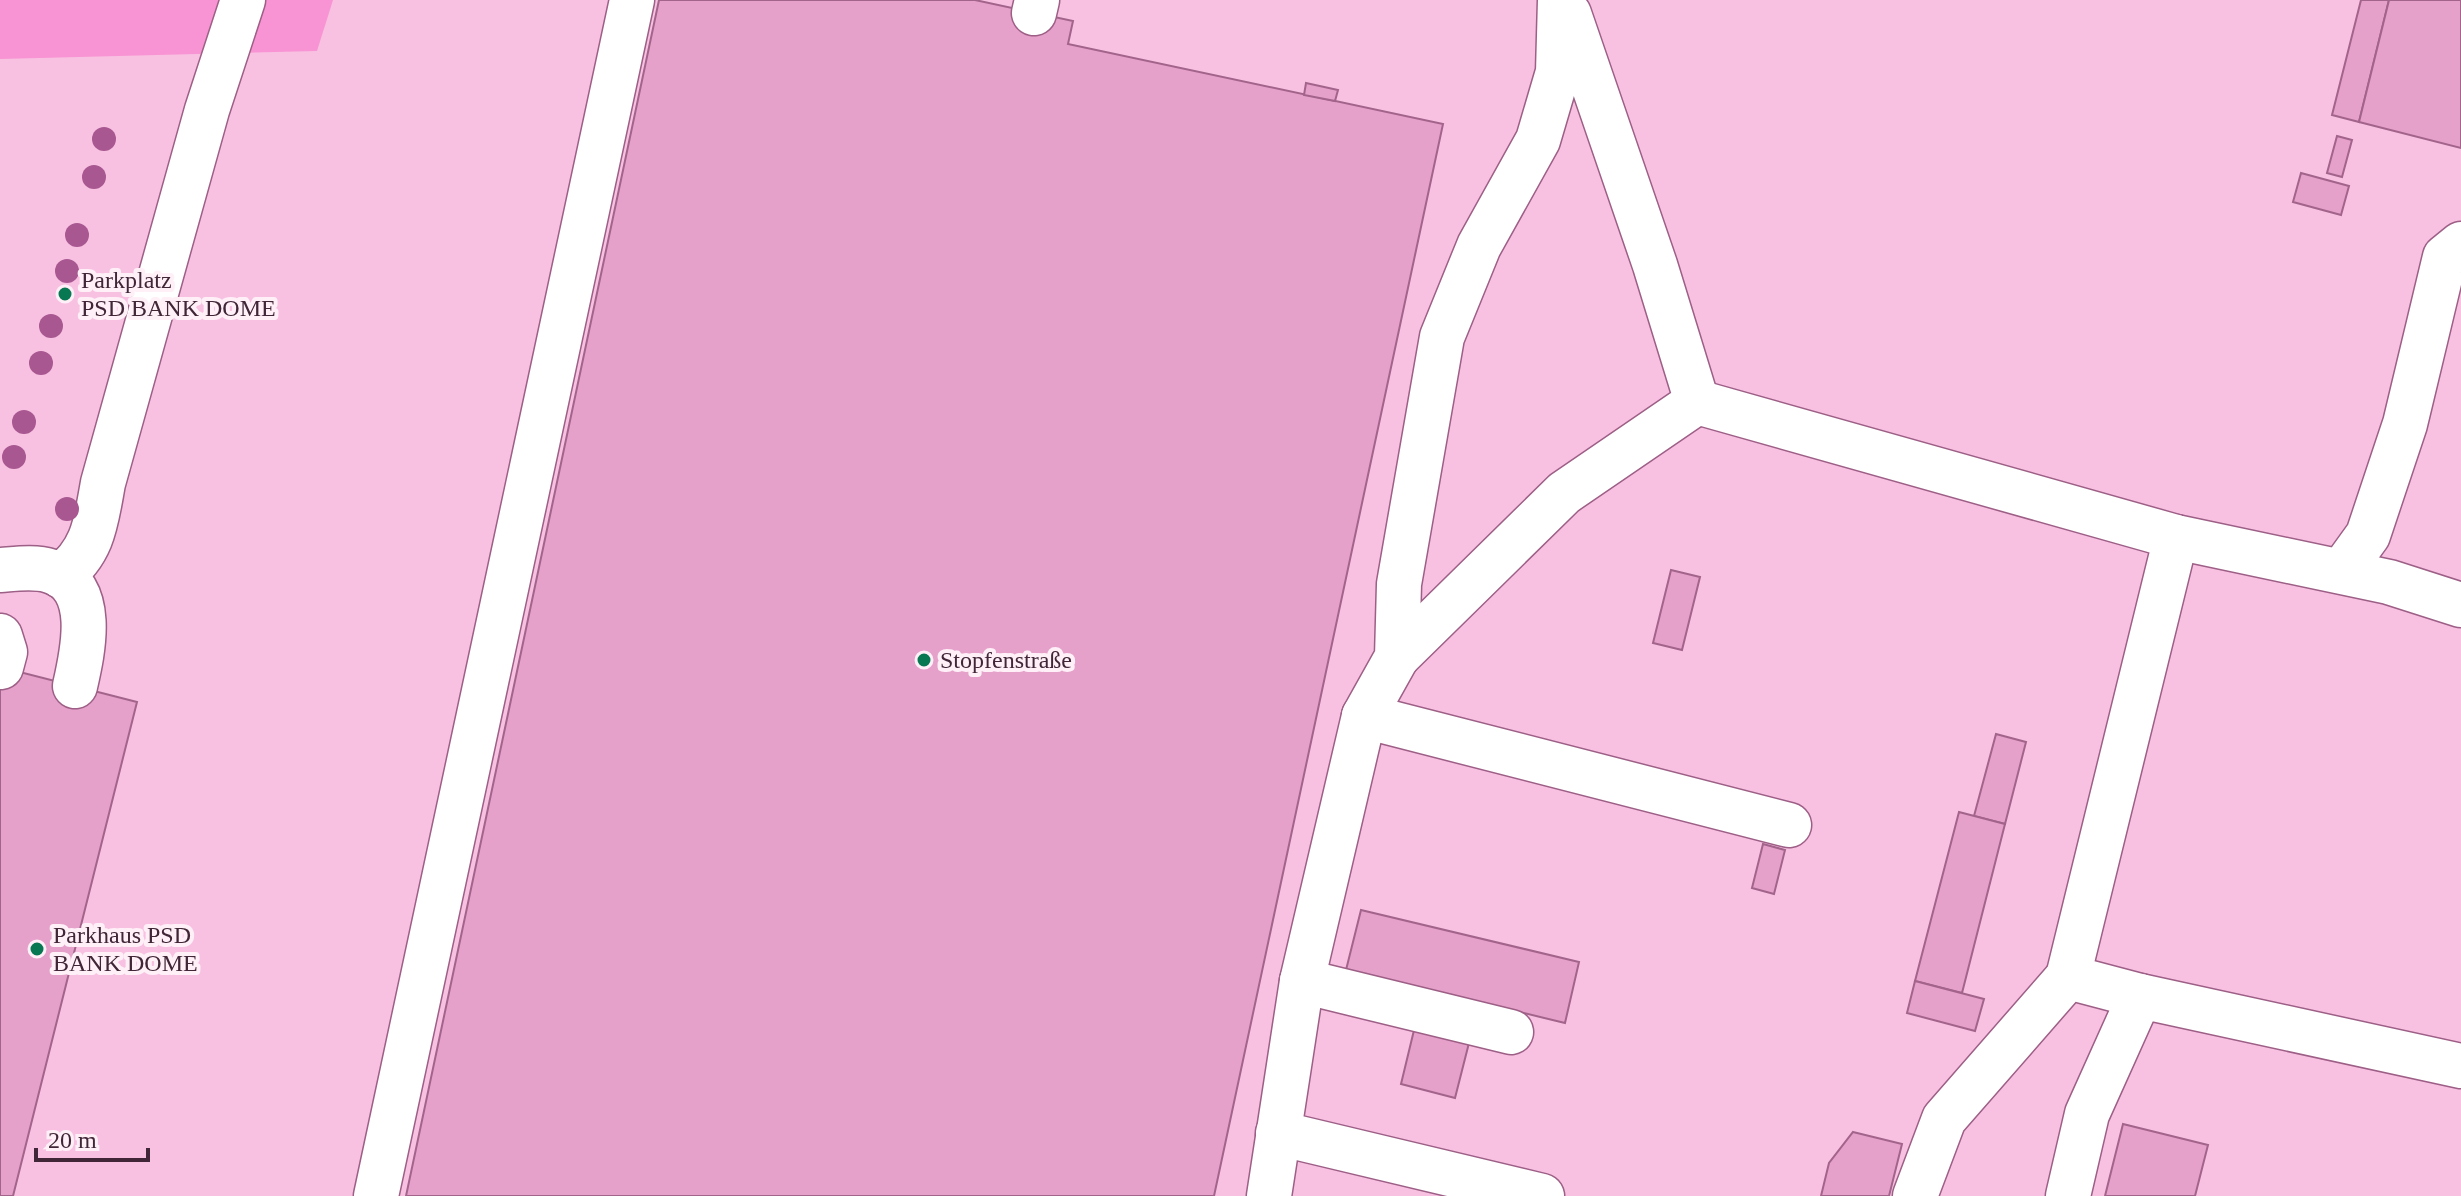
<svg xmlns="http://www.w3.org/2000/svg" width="2461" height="1196" font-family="Georgia,serif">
<rect width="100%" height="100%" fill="#f8c1e2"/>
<polygon fill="#f894d3" points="0,0 333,0 317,51 0,59"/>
<g fill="#e5a1ca" stroke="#a3648b" stroke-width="2">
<polygon points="659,0 975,0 1073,21 1068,44 1443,124 1214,1196 406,1196"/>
<polygon points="2361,0 2389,0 2359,122 2332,115"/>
<polygon points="2389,0 2461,0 2461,148 2359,122"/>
<polygon points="1306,83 1338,90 1335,101 1304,95"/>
<polygon points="2337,136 2352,140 2342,177 2327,173"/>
<polygon points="2301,173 2349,186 2341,215 2293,202"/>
<polygon points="1671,570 1700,577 1682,650 1653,643"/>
<polygon points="0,667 137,702 13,1196 0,1196"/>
<polygon points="1996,734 2026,742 2005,824 1974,816"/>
<polygon points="1959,812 2005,824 1962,993 1915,981"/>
<polygon points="1763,844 1785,850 1774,894 1752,888"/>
<polygon points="1361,910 1579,962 1565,1023 1346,970"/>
<polygon points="1915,981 1984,999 1975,1031 1907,1013"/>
<polygon points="1415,1026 1470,1039 1455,1098 1401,1084"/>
<polygon points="2123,1124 2208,1145 2195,1196 2105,1196"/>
<polygon points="1853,1132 1902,1144 1889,1196 1821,1196 1829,1163"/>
</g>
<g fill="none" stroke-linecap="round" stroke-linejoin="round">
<defs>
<g id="minor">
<polyline points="1034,13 1037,0"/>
<polyline points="1697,402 2176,537 2389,582 2461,605"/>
<path d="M0,570C15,569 35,566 50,571C98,585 83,651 75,686"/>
<polyline points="2342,571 2368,535 2405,424 2445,257 2461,244"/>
<path d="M61,576C94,551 96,521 103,483L207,110L243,0"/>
<polyline points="0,636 5,652 1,667"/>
<polyline points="1397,657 1564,493 1697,402 1655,265 1569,14"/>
<polyline points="1364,716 1789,825"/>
<polyline points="2068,977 2176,537"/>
<polyline points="1302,981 1511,1032"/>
<polyline points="1278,1133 1542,1196"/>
<polyline points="376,1196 632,0"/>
<polyline points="1269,1196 1302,981 1364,716 1397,657 1399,584 1442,337 1479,246 1538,140 1558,72 1560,0"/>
<polyline points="1915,1196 1944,1119 2068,977 2140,996"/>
<polyline points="2068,1196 2087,1114 2140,996 2461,1066"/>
</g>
</defs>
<use href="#minor" stroke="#9d5f86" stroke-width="47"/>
<use href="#minor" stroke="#fff" stroke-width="44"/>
</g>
<g fill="#a85790">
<circle cx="104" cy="139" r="12"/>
<circle cx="94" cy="177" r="12"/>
<circle cx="77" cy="235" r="12"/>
<circle cx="67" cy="271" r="12"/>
<circle cx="51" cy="326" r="12"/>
<circle cx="41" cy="363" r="12"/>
<circle cx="24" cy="422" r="12"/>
<circle cx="14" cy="457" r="12"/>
<circle cx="67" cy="509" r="12"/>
</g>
<g fill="#087852" stroke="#fff0f8" stroke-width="3">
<circle cx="65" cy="294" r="8"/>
<circle cx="924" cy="660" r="8"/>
<circle cx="37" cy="949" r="8"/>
</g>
<g text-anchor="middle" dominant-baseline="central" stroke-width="8" stroke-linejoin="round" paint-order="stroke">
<g font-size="24" fill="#402636" stroke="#fff0f8" text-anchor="start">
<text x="81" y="280">Parkplatz<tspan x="81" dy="28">PSD BANK DOME</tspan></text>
<text x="940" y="660">Stopfenstraße</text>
<text x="53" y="935">Parkhaus PSD<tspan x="53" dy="28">BANK DOME</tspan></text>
</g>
</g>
<path d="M36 1148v12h112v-12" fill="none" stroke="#402636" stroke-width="4"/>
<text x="48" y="1148" font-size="24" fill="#402636" stroke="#fff0f8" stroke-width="6" paint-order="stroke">20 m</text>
</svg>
